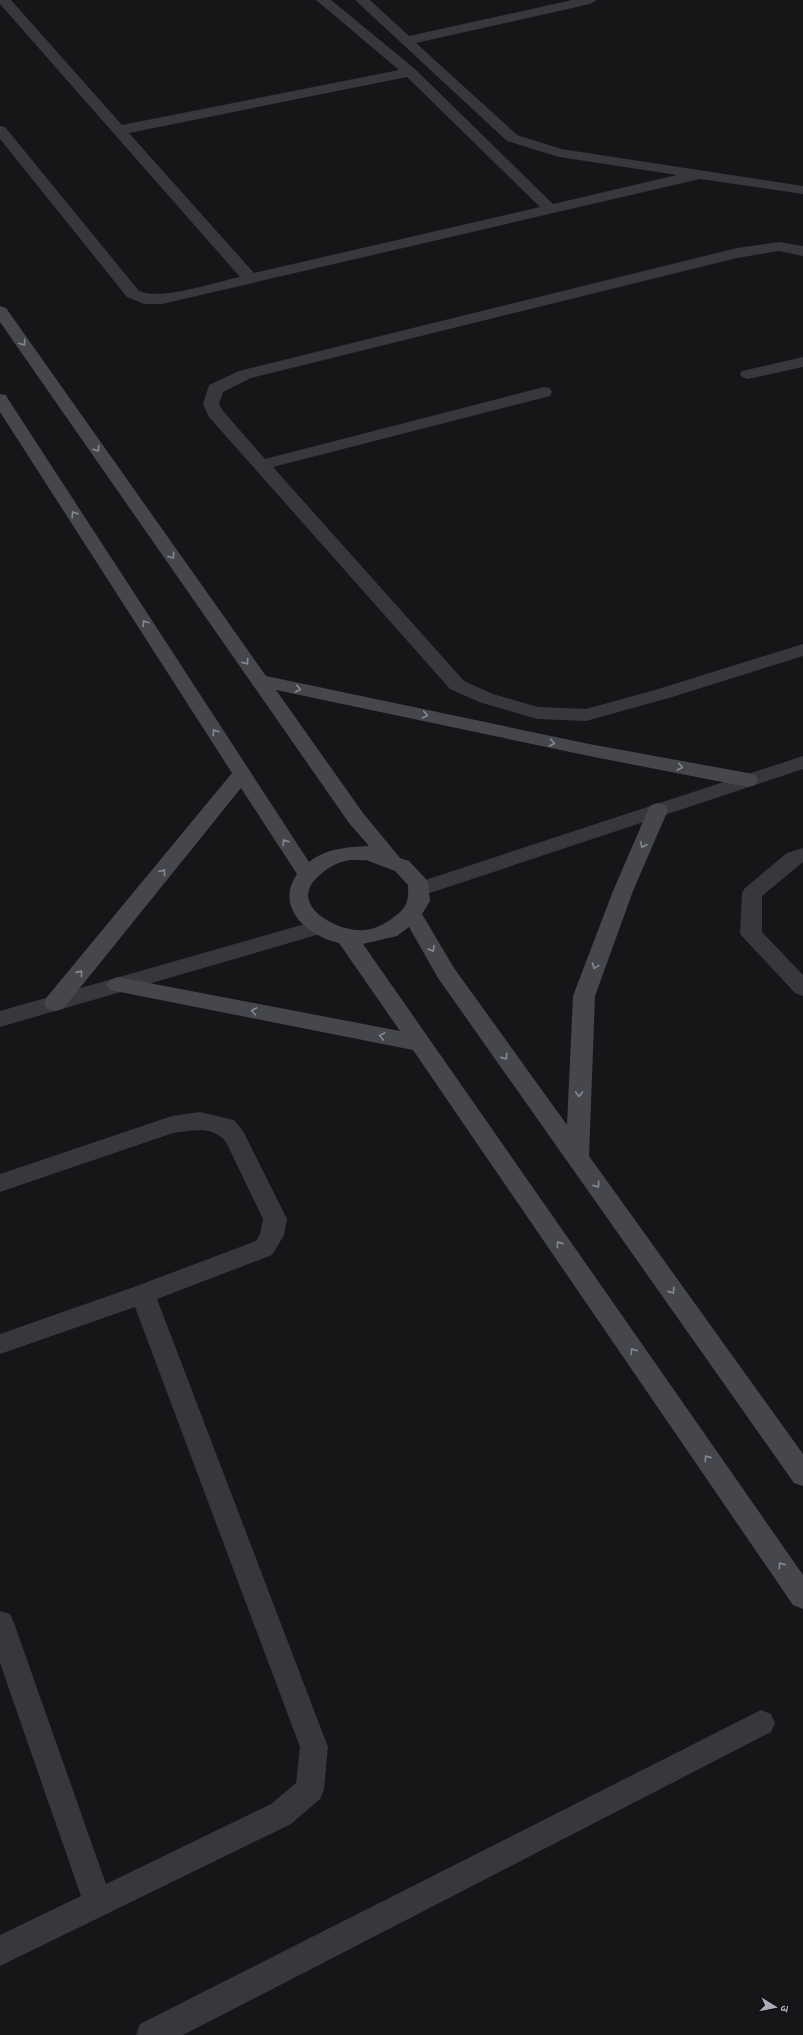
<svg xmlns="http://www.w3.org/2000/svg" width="803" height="2035" font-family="'Alegreya Sans','Noto Sans Devanagari',sans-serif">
<rect width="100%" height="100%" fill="#161618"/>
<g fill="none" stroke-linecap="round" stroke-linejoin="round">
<g fill="#37383d" fill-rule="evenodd">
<path d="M0,0H11L122,125L399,70L316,0H331L415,69L553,204L677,175L559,157L507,141L355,0H370L409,36L572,0H597L590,4L416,43L517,135L561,149L803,186V194L700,179L162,304H144L127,297L0,139V126L5,127L139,291C161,301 215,282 240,277L0,4ZM407,77L540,207L254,273L129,133Z"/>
<polygon points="779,242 803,246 803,256 779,251 737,258 251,378 223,392 219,404 223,411 265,459 544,387 550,388 552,392 550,396 273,467 464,681 493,694 538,707 586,709 655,690 803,644 803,656 669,698 586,721 537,719 479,702 450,689 209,417 203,404 209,385 239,371 737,248"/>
<polygon points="803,357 803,367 748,379 742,377 740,374 742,371"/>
<polygon points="803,756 803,769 427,894 420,896 413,894 410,889 413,884"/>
<polygon points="803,848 803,862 762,896 762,932 803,975 803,996 795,993 740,934 742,893 745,888 787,853"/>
<path d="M200,1112L234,1120L243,1131L287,1219L284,1235L272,1255L157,1299L328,1747L324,1789L320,1799L291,1824L0,1966V1935L81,1896L0,1663V1611L10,1614L14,1623L106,1884L271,1804L296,1783L300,1747L135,1307L0,1354V1334L134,1287L256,1241L260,1234L263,1219L226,1142C212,1125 193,1131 173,1133L0,1192V1174L172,1116Z"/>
<polygon points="761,1710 771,1714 775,1723 771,1732 183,2035 136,2035 140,2024"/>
</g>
<polygon fill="#37383d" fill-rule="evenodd" points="319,920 327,922 330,927 327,932 0,1027 0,1011"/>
<path fill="#45474d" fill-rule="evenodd" d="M0,306L6,308L266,676L589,744L748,773L755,775L758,780L755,785L748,787L589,756L276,690L363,813L400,858L409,861L425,878L428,883L430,901L422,914L454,968L567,1125L573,996L613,891L648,810L651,805L658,803L665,805L668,810L633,891L595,996L589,1156L803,1454V1486L794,1483L438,978L409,927L397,936L363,944L803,1575V1609L793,1605L413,1050L110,990L107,985L110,980L118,977L400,1031L339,943C308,936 274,908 297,874L241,788L63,1009L55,1011L47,1009L44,1003L47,997L232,773L0,412V394L6,395L8,399L309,862C327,848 348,847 369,846L349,823L0,322ZM366,860L395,871L408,885C409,904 406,909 390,920C383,925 374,929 365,930C336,933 284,903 321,874C328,868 336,863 345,861C352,859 359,861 366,860Z"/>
</g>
<defs><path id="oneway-chevron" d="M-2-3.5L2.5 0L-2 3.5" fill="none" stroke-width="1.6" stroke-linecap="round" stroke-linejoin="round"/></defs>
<g stroke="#858993">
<use href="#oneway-chevron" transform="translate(23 343) rotate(55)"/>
<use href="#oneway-chevron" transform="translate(97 449) rotate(55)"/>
<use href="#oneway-chevron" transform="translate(74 514) rotate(-123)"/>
<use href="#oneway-chevron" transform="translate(172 556) rotate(55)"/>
<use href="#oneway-chevron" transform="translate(145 623) rotate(-123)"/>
<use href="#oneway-chevron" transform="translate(246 662) rotate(55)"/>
<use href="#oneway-chevron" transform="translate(298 689) rotate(12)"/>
<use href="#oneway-chevron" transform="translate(425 715) rotate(12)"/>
<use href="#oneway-chevron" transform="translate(215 732) rotate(-123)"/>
<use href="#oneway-chevron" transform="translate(552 743) rotate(12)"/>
<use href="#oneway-chevron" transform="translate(680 767) rotate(11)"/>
<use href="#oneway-chevron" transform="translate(285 842) rotate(-123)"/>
<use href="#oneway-chevron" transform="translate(643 845) rotate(113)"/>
<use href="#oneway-chevron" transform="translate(163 872) rotate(-51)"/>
<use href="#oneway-chevron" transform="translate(432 949) rotate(60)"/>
<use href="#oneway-chevron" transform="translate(595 966) rotate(111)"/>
<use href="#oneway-chevron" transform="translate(80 973) rotate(-51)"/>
<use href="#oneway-chevron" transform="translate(254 1011) rotate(-169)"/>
<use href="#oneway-chevron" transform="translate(382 1036) rotate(-169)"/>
<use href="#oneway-chevron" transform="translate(505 1057) rotate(55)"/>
<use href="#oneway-chevron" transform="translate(579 1094) rotate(92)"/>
<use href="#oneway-chevron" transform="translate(597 1185) rotate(55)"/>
<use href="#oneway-chevron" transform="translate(559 1244) rotate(-125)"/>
<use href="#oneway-chevron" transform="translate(672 1291) rotate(55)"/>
<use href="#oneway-chevron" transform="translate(633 1351) rotate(-125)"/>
<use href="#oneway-chevron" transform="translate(707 1458) rotate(-125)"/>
<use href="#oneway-chevron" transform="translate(781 1565) rotate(-125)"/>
</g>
<g transform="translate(775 2007) rotate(100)" stroke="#111113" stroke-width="3" paint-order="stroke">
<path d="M0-3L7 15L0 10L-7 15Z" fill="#a8adb8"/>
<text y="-6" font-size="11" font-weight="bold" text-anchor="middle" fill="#a8adb8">उ</text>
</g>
</svg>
